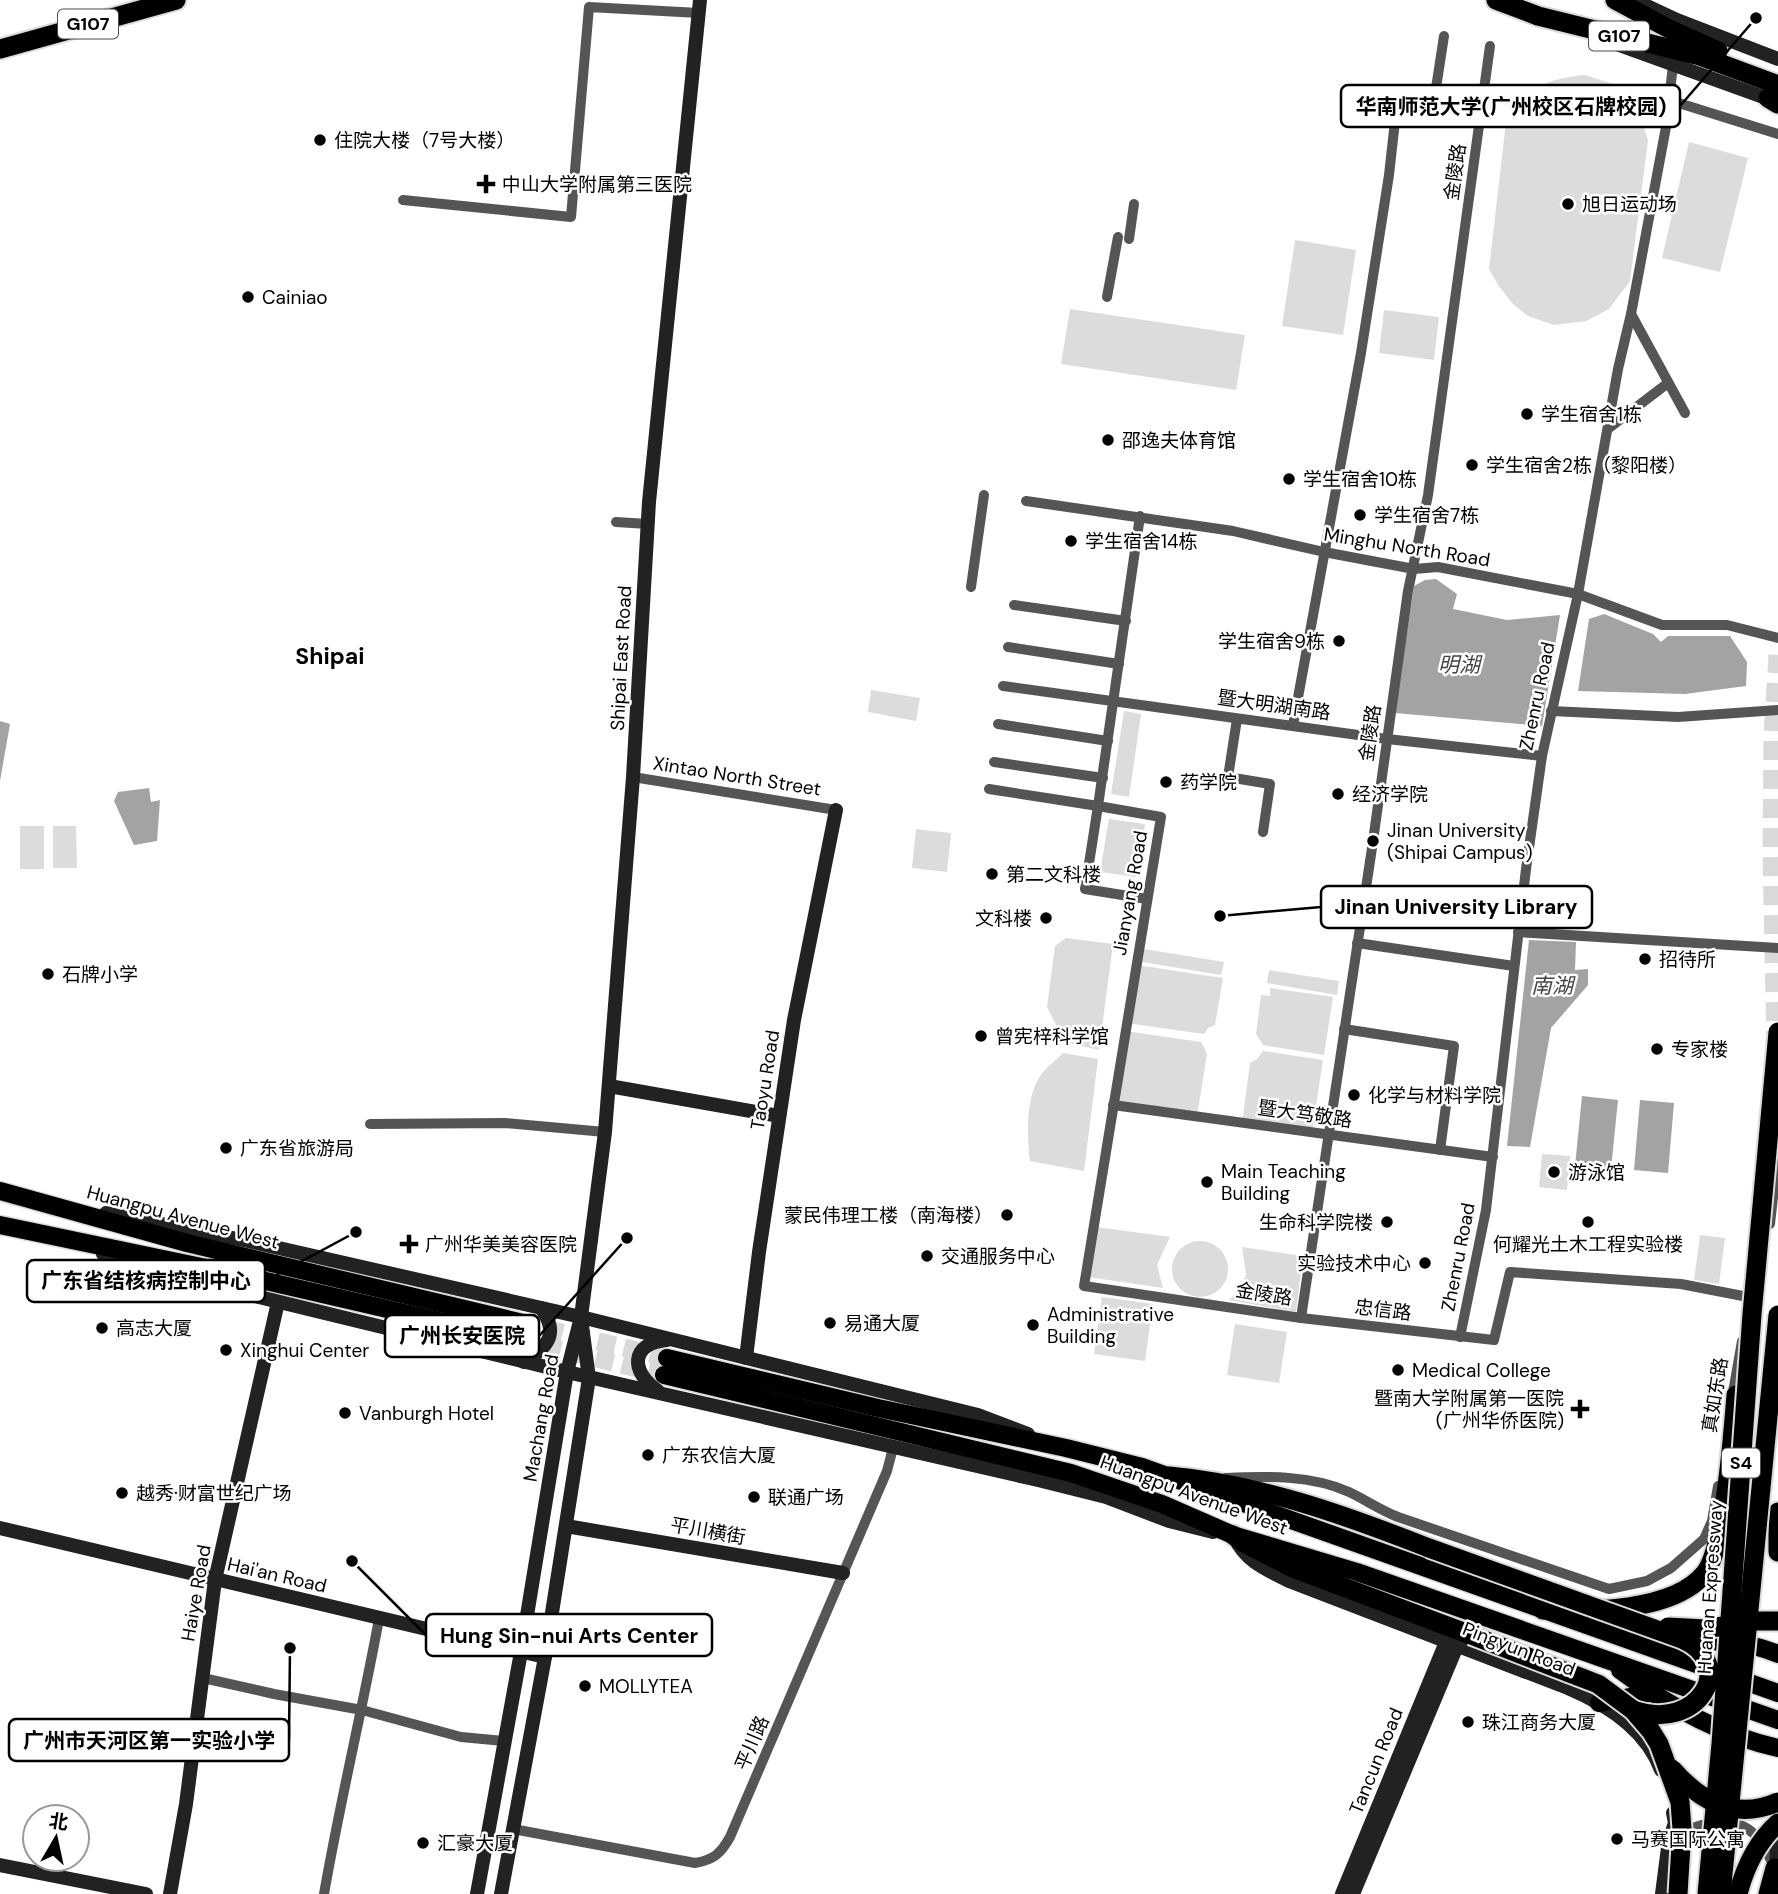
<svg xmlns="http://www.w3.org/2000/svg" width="1778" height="1894" font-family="'DM Sans','Noto Sans SC',sans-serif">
<rect width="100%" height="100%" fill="#fff"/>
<g fill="#dcdcdc">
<path d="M1585,75L1613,84L1637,106L1648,140L1630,281L1609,309L1586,321L1554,325L1528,316L1513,304L1498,285L1489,269L1507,113C1536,87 1545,79 1585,75Z"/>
<polygon points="1689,142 1748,158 1720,272 1662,258"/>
<polygon points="1295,240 1356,250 1343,335 1282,326"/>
<polygon points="1070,309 1245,335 1236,390 1061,364"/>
<polygon points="1384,310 1439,317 1434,360 1379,353"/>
<polygon points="871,690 920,698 916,721 868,712"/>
<polygon points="1124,711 1141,714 1129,797 1111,794"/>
<polygon points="1109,819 1145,824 1136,877 1100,872"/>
<rect x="20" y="826" width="24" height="43"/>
<polygon points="53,826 76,826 77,868 53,868"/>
<polygon points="916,829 951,833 947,872 912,868"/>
<polygon points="1066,938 1113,944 1099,1050 1065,1042 1047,1007 1055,946"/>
<polygon points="1144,949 1224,962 1221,975 1142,962"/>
<polygon points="1136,965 1223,978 1215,1025 1208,1028 1204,1034 1126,1023"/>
<polygon points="1269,970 1339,981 1337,995 1267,983"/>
<polygon points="1270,988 1333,997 1324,1055 1263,1045 1256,1034 1261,995 1270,996"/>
<polygon points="1125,1031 1201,1042 1207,1054 1197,1116 1113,1105"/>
<polygon points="1263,1051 1323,1060 1312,1132 1242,1123 1250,1063 1257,1059"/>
<path d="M1063,1053L1098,1059L1084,1171L1030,1161C1027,1135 1025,1094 1043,1072C1049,1065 1057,1059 1063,1053Z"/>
<polygon points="1542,1154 1570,1156 1567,1190 1539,1187"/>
<polygon points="1097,1227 1170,1237 1157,1265 1163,1288 1088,1277"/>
<polygon points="1700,1235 1725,1238 1719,1284 1694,1280"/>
<circle cx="1200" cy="1269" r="28"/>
<polygon points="1242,1247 1303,1256 1296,1312 1229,1300 1242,1286 1246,1274"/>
<polygon points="1102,1297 1153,1304 1145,1361 1094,1354"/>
<polygon points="1235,1324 1287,1332 1279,1383 1227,1375"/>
</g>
<g fill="#a3a3a3">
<polygon points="1436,579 1457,594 1453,609 1507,620 1560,615 1542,726 1395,713 1414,586 1425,580"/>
<polygon points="1604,614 1653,634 1661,642 1668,636 1730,636 1747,662 1746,686 1685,694 1578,691 1589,619"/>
<polygon points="0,721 10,724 0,781"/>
<polygon points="149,788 151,802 160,800 157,841 134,845 114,801 118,792"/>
<polygon points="1529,940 1576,942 1575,970 1588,969 1588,985 1551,1028 1530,1147 1507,1146"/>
<polygon points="1582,1096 1618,1100 1611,1169 1575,1166"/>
<polygon points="1640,1100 1674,1103 1668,1173 1634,1170"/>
</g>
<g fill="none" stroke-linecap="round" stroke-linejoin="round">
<g stroke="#d9d9d9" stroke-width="18" stroke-dasharray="18 9" stroke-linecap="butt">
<polyline points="519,1322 667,1358"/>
<polyline points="517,1339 664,1375"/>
</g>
<polyline stroke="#d9d9d9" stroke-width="19" stroke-dasharray="19 10" stroke-linecap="butt" points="1776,1050 1772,853 1773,736 1778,655"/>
<defs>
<g id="primary">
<polyline points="0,1191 187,1243 519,1322"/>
<polyline points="0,1225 240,1275 517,1339"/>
<polyline points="667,1358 878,1408 1066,1448 1142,1467 1778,1693"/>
<polyline points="664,1375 1071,1473 1162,1504 1233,1535 1357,1572 1778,1720"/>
<path d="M1682,1645C1722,1639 1740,1639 1778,1654"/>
<path d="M1620,1670C1668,1706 1720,1735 1778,1748"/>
<polyline points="1599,1703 1650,1693"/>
</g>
<g id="highway">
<polyline points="1496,0 1538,16 1700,56 1778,85"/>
<polyline points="1615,0 1671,30 1718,51"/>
<polyline points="0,49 176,0"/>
<polyline points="1768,98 1778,104"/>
<path d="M1169,1476C1259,1484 1345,1515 1429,1548"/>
<polyline points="1778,1512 1778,1552"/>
<polyline points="1233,1535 1244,1543 1293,1568 1471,1635"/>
<path d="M1543,1610C1587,1612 1674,1612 1705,1573C1725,1547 1733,1431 1736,1395"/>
<polyline points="1768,1894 1775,1868"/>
</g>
</defs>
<use href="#primary" stroke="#dbdbdb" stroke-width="21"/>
<use href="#highway" stroke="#dbdbdb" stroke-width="23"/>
<g stroke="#555" stroke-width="10">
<polyline points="1669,100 1778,134"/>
<polyline points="1434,101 1444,36"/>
<polyline points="403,200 571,217 589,7 699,13"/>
<polyline points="1129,239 1134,204"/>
<polyline points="1107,297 1118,237"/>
<polyline points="1631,314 1685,413"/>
<polyline points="1609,428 1668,383"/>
<polyline points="1026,501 1233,531 1324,552 1414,569 1438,567 1578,594 1662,625 1727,625 1778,638"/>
<polyline points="1140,516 1098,806 1161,817 1084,1286 1301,1318 1372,848 1408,591 1428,495 1490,46"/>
<polyline points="616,522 648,524"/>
<polyline points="971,587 984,495"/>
<polyline points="1014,605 1126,621"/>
<polyline points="1008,647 1119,664"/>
<polyline points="1003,686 1387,739 1542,756"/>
<polyline points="1551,711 1678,717 1778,710"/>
<polyline points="1237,719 1228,777 1270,784 1263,832"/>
<polyline points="998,724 1108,741"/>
<polyline points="1293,725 1361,353 1389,175 1398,94"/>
<polyline points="994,762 1103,778"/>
<polyline points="633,777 836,810"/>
<polyline points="989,789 1098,806 1085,889 1147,899"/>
<polyline points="1518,932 1778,948"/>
<polyline points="1357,943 1514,966"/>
<polyline points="1344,1029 1454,1046 1440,1150"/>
<polyline points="1113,1105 1493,1157"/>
<polyline points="370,1124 505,1123 605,1132"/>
<polyline points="1770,1224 1778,1152"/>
<polyline points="1301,1318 1494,1340 1510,1272 1681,1284 1748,1297"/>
<polyline points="1460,1337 1486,1210 1526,869 1542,756 1578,594 1618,369 1631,314 1666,127 1673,65"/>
<polyline points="1732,1398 1742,1341"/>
<path d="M1226,1478C1266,1476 1312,1475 1349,1492C1366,1500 1380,1510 1398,1517L1609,1589L1647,1581L1671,1568L1704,1539L1712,1521L1718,1486"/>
<polyline points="203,1678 274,1694 362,1710 461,1737 504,1741"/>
<path d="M513,1829L695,1863C714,1860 721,1853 730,1837L887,1471L893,1448"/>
<path d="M1680,1834C1700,1822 1736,1815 1754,1834C1763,1843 1769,1857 1775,1868"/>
<path d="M324,1894C340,1802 362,1711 379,1619"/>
</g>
<g stroke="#222" stroke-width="14">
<polyline points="1634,0 1677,20 1778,59"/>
<polyline points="1608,41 1777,102"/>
<polyline points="609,1086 779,1116"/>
<polyline points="106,1213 248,1241 581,1317 978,1415 1028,1434"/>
<polyline points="103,1254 210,1285 567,1372 1038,1480 1106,1497 1169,1521 1213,1532"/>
<polyline points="746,1358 759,1252 794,1020 836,810"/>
<path d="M524,1362C547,1348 560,1334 541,1308"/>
<path d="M658,1391C630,1372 630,1343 667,1340"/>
<polyline points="566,1526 843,1573"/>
<polyline points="0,1528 545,1657"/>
<path d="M1235,1538C1245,1561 1267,1570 1289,1581L1568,1688C1606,1704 1646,1729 1661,1770"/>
<polyline points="0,1865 146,1894"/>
<polyline points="1775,1877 1778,1836"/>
<polyline points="170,1894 186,1804 215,1580 278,1302"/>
<polyline points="477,1894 521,1652 567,1372 581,1317 605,1132 633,777 649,502 700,0"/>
<polyline points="501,1894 545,1657 589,1378 582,1326"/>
<polyline points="1342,1894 1446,1642"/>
<polyline points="1353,1894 1457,1646"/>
<polyline points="1662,1894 1669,1840 1675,1823 1673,1813"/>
</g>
<use href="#primary" stroke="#000" stroke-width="18"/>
<use href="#highway" stroke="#000" stroke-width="19"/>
<defs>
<g id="highway-bridge">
<path d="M1429,1548L1682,1639C1739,1664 1698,1733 1633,1710"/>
<polyline points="1668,1627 1705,1629 1754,1621 1778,1621"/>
<polyline points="1471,1635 1598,1684 1633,1710 1651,1731 1659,1744 1680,1802 1682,1829 1678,1894"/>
<path d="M1672,1769C1700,1801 1735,1821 1778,1802"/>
<polyline points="1707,1894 1721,1744 1752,1314 1778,1032"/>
<polyline points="1721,1894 1778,1315"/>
<path d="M1738,1894C1745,1867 1757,1842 1778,1823"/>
</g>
</defs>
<use href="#highway-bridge" stroke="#dbdbdb" stroke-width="23" stroke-linecap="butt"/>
<use href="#highway-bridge" stroke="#000" stroke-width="19"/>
</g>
<g fill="#000" stroke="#fff" stroke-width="2.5">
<circle cx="320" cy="140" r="7"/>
<path d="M482.5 173.5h7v7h7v7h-7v7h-7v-7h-7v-7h7z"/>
<circle cx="1568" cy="204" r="7"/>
<circle cx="248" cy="297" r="7"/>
<circle cx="1527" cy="414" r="7"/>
<circle cx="1108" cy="440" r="7"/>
<circle cx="1472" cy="465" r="7"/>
<circle cx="1289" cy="479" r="7"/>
<circle cx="1360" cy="515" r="7"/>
<circle cx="1071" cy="541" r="7"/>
<circle cx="1339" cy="641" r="7"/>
<circle cx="1166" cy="782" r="7"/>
<circle cx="1338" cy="794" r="7"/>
<circle cx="1373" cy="841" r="7"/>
<circle cx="992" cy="874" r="7"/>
<circle cx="1046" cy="918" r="7"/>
<circle cx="1645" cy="959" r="7"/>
<circle cx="48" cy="974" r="7"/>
<circle cx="981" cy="1036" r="7"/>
<circle cx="1657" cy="1049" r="7"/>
<circle cx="1354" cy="1095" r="7"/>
<circle cx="226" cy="1148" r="7"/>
<circle cx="1554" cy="1172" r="7"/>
<circle cx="1207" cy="1182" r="7"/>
<circle cx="1007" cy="1215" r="7"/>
<circle cx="1387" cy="1222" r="7"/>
<circle cx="1588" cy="1222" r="7"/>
<path d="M405.5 1233.5h7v7h7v7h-7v7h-7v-7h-7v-7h7z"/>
<circle cx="927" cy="1256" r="7"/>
<circle cx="1425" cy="1263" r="7"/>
<circle cx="830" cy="1323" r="7"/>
<circle cx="1033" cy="1325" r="7"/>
<circle cx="102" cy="1328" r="7"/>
<circle cx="226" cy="1350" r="7"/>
<circle cx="1398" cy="1370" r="7"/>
<path d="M1576.5 1398.5h7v7h7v7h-7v7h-7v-7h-7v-7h7z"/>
<circle cx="345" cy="1413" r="7"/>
<circle cx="648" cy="1455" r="7"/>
<circle cx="122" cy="1493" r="7"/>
<circle cx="754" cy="1497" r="7"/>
<circle cx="585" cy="1686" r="7"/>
<circle cx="1468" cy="1722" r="7"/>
<circle cx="1617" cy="1839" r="7"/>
<circle cx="423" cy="1843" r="7"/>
</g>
<g text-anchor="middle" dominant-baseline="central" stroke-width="5" stroke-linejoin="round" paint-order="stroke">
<g fill="#fff" stroke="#4c4c4c" stroke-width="2">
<rect x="58" y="9.5" width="60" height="29" rx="5"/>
<rect x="1589" y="21.5" width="60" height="29" rx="5"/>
<rect x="1722" y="1448.5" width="38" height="29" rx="5"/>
</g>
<g font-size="18" font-weight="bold" fill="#000">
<text x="88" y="24">G107</text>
<text x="1619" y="36">G107</text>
<text x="1741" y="1463">S4</text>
</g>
<g font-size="19" fill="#000" stroke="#fff" text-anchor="start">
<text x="334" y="140">住院大楼（7号大楼）</text>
<text x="502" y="184">中山大学附属第三医院</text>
<text x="1582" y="204">旭日运动场</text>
<text x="262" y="297">Cainiao</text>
<text x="1541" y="414">学生宿舍1栋</text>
<text x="1122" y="440">邵逸夫体育馆</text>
<text x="1486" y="465">学生宿舍2栋（黎阳楼）</text>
<text x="1303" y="479">学生宿舍10栋</text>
<text x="1374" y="515">学生宿舍7栋</text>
<text x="1085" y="541">学生宿舍14栋</text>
<text x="1325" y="641" text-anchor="end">学生宿舍9栋</text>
<text x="1180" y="782">药学院</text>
<text x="1352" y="794">经济学院</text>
<text x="1387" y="830">Jinan University<tspan x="1387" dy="22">(Shipai Campus)</tspan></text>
<text x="1006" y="874">第二文科楼</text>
<text x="1032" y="918" text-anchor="end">文科楼</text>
<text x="1659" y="959">招待所</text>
<text x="62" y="974">石牌小学</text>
<text x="995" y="1036">曾宪梓科学馆</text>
<text x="1671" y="1049">专家楼</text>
<text x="1368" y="1095">化学与材料学院</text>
<text x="240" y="1148">广东省旅游局</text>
<text x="1221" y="1171">Main Teaching<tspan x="1221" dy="22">Building</tspan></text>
<text x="1568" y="1172">游泳馆</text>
<text x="993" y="1215" text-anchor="end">蒙民伟理工楼（南海楼）</text>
<text x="1373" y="1222" text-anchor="end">生命科学院楼</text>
<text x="425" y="1244">广州华美美容医院</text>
<text x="1588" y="1244" text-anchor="middle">何耀光土木工程实验楼</text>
<text x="941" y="1256">交通服务中心</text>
<text x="1411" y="1263" text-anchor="end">实验技术中心</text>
<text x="1047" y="1314">Administrative<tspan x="1047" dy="22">Building</tspan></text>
<text x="844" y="1323">易通大厦</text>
<text x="116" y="1328">高志大厦</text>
<text x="240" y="1350">Xinghui Center</text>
<text x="1412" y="1370">Medical College</text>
<text x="1564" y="1398" text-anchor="end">暨南大学附属第一医院<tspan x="1564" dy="22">(广州华侨医院)</tspan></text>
<text x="359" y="1413">Vanburgh Hotel</text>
<text x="662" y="1455">广东农信大厦</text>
<text x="136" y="1493">越秀·财富世纪广场</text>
<text x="768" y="1497">联通广场</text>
<text x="599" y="1686">MOLLYTEA</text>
<text x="1482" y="1722">珠江商务大厦</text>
<text x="1631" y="1839">马赛国际公寓</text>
<text x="437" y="1843">汇豪大厦</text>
</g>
<g font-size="19" fill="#000" stroke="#fff">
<text transform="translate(1455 172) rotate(-82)">金陵路</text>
<text transform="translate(1407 547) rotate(9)">Minghu North Road</text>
<text transform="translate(621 658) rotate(-87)">Shipai East Road</text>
<text transform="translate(1537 696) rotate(-78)">Zhenru Road</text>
<text transform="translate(1274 705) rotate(8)">暨大明湖南路</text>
<text transform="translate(1370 733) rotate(-82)">金陵路</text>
<text transform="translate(737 776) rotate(9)">Xintao North Street</text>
<text transform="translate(1130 893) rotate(-80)">Jianyang Road</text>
<text transform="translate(765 1080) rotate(-81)">Taoyu Road</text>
<text transform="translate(1305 1114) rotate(8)">暨大笃敬路</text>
<text transform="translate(183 1217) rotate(15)">Huangpu Avenue West</text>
<text transform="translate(1458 1257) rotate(-79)">Zhenru Road</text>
<text transform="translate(1264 1294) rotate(9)">金陵路</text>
<text transform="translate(1383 1310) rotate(7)">忠信路</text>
<text transform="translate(1715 1395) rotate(-81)">真如东路</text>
<text transform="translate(541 1418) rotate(-80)">Machang Road</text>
<text transform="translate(1194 1495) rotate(20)">Huangpu Avenue West</text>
<text transform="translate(708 1531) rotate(10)">平川横街</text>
<text transform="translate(277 1575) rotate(13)">Hai'an Road</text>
<text transform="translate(1710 1587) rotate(-86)">Huanan Expressway</text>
<text transform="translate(196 1593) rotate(-80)">Haiye Road</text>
<text transform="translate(1519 1649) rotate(21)">Pingyun Road</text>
<text transform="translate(752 1743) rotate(-67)">平川路</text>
<text transform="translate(1376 1761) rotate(-68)">Tancun Road</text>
</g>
<g font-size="21" font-style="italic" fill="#444" stroke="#fff">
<text x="1459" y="665">明湖</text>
<text x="1552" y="986">南湖</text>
</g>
<g font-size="23" font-weight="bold" fill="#000" stroke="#fff">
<text x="330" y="656">Shipai</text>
</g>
</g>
<path fill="none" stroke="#000" stroke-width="2.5" d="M1756 18L1680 106M1220 916L1321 907M356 1232L265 1281M627 1238L539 1336M352 1561L426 1635M290 1648L289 1740"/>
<g fill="#000" stroke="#fff" stroke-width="2.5">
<circle cx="1756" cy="18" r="7"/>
<circle cx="1220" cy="916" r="7"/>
<circle cx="356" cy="1232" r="7"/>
<circle cx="627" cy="1238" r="7"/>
<circle cx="352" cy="1561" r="7"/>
<circle cx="290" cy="1648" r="7"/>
</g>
<g fill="#fff" stroke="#000" stroke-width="2.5">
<rect x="1341" y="85" width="339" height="42" rx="7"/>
<rect x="1321" y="886" width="271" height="42" rx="7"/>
<rect x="27" y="1260" width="238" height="42" rx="7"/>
<rect x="385" y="1315" width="154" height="42" rx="7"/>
<rect x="426" y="1614" width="286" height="42" rx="7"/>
<rect x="9" y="1719" width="280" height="42" rx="7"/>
</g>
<g font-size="21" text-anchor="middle" font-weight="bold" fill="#000">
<text x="1511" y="114">华南师范大学(广州校区石牌校园)</text>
<text x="1456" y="914">Jinan University Library</text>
<text x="146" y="1288">广东省结核病控制中心</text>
<text x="462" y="1343">广州长安医院</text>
<text x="569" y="1643">Hung Sin-nui Arts Center</text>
<text x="149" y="1748">广州市天河区第一实验小学</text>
</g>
<g transform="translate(56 1838) rotate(9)"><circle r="33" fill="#ffffff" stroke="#999999" stroke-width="2"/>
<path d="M0-5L12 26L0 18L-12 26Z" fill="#000000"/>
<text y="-10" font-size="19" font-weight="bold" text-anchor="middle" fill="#000000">北</text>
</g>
</svg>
